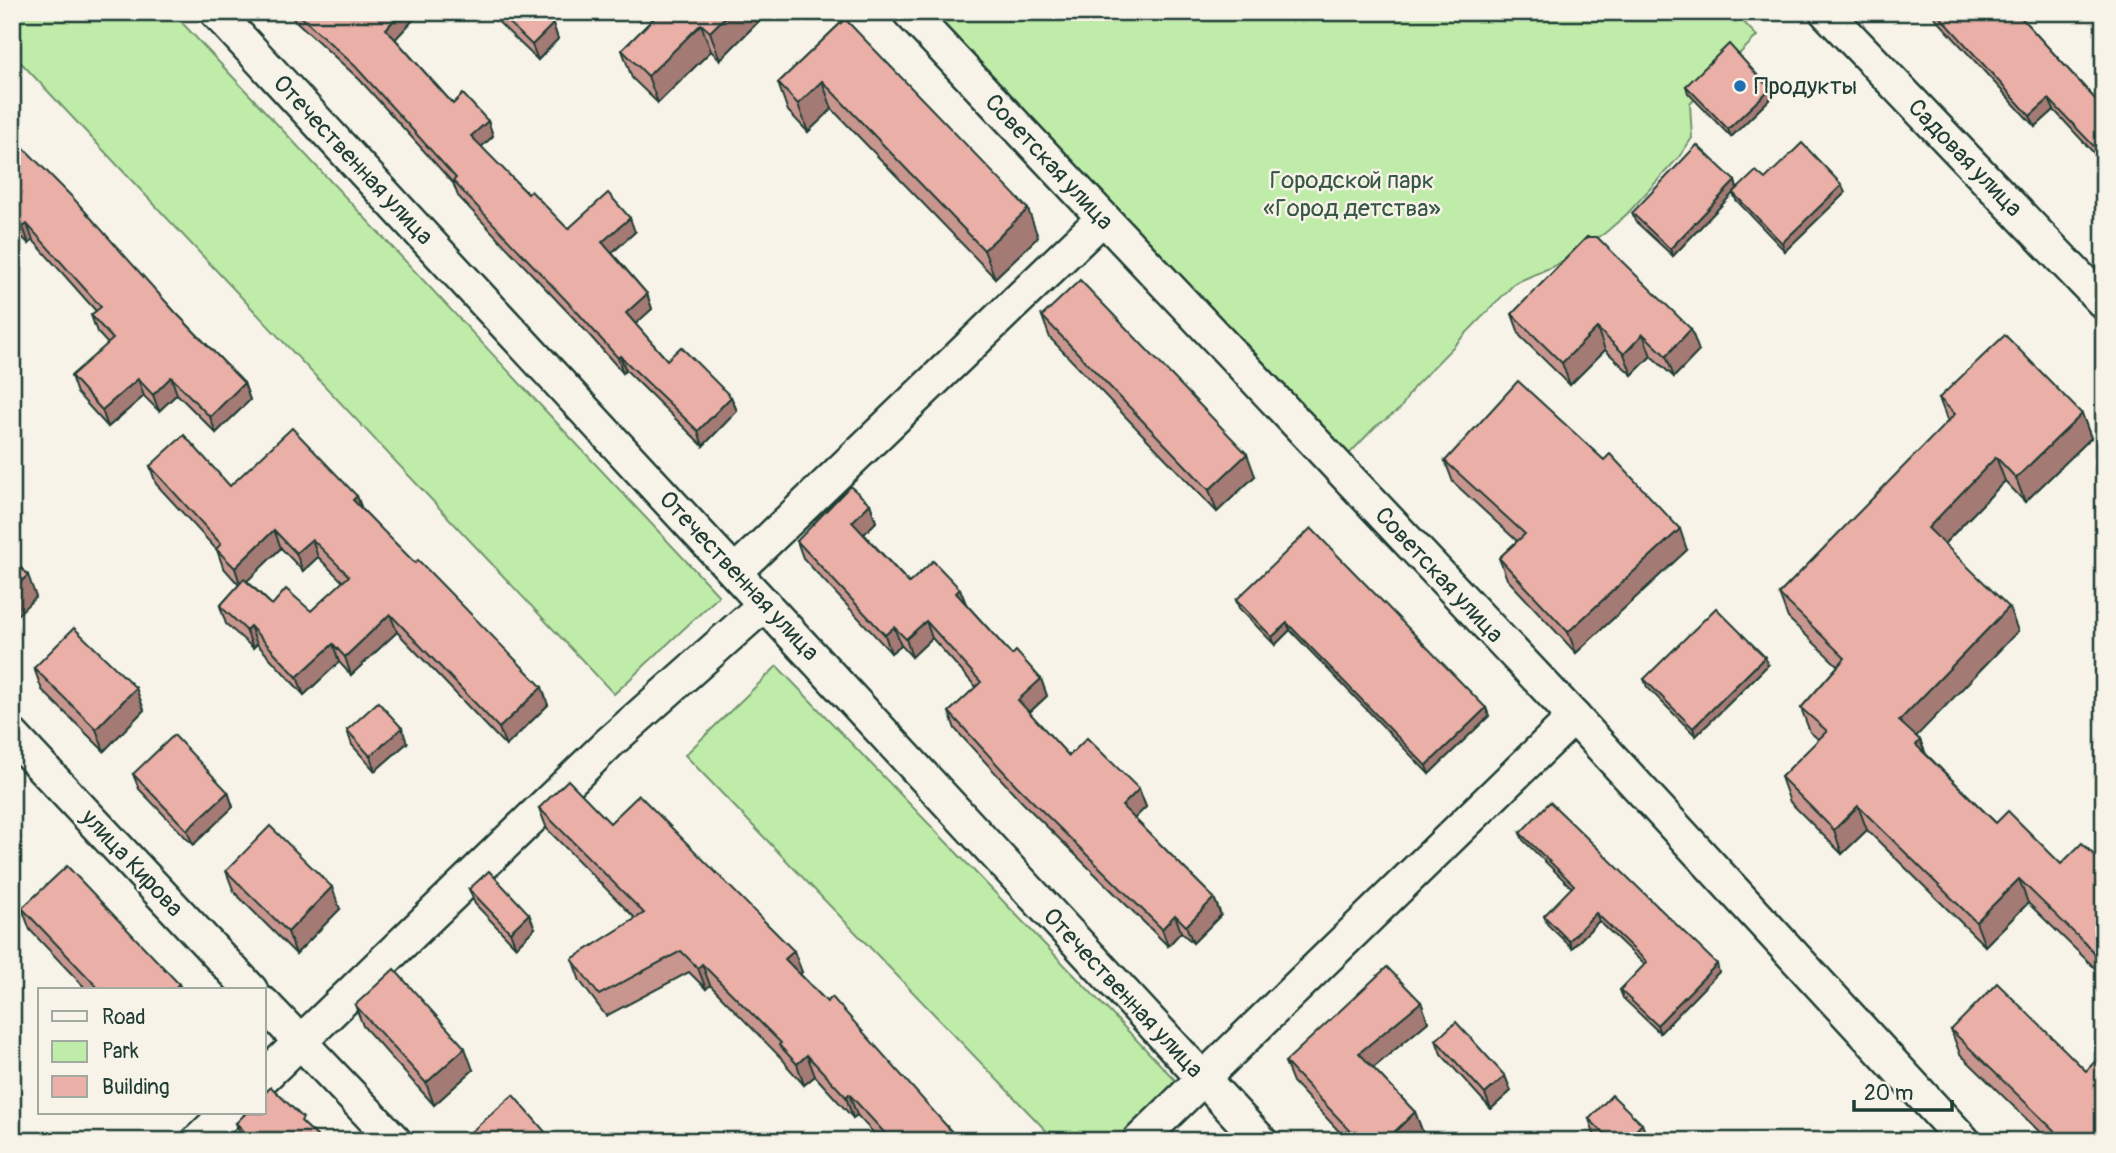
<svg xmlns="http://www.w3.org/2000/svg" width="2116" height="1153" font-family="Pangolin,sans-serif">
<rect width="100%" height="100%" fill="#f7f3e8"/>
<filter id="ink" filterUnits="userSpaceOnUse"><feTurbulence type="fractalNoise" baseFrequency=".0143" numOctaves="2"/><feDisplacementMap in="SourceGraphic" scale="14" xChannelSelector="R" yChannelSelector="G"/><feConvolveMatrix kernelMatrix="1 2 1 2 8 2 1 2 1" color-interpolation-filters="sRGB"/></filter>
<g filter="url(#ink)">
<g fill="#c0eca9" stroke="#70946e" stroke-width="2">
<polygon points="12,12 172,12 719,596 614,694 12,53"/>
<polygon points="931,12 1734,12 1757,36 1690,104 1692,138 1679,157 1627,214 1605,233 1556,265 1515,283 1413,388 1400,409 1375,427 1349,454 1321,424 1310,419 1189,284 1048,135 1041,131 1015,100"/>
<polygon points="777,666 1178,1083 1118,1141 1056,1141 685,755"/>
</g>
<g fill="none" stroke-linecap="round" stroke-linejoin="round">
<defs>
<g id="minor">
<polyline points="216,12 1261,1141"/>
<polyline points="909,12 1574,717 1964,1141"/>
<polyline points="1826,12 2104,303"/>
<polyline points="735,572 1102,219"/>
<polyline points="12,735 251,990"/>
<polyline points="264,1004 395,1141"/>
<polyline points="264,1077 609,743 765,604"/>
<polyline points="198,1141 227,1113"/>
<polyline points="1139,1141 1574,717"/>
</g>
</defs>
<use href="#minor" stroke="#1f3d34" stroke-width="37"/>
<use href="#minor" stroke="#f7f3e8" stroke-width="32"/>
</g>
<g fill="#c9968f" stroke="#1f3d34" stroke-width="2" fill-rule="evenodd">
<polygon points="286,12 411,12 414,19 395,39 453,104 488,121 493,136 481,147 528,194 568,229 635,232 612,253 647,294 652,309 635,324 667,360 731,397 737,411 703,446 626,370 623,373 584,329 458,196 453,183 360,80"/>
<polygon points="490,12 540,12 553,24 558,39 538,60 491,15"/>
<polygon points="660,12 768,12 720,60 711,51 658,103 632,78 622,50"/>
<polygon points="1930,12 2016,12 2096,100 2104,93 2104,164 2054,110 2035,127"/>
<polygon points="845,19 1038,237 995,278 832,109 808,132 788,111 778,83"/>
<polygon points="1686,86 1773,96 1731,137 1688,93"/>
<polygon points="12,136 175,312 244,383 250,400 216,433 177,394 159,411 144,396 108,427 77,393 71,376 108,344 97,332 91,315 96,311 33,240 29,244 12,227"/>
<polygon points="1765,179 1845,193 1785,251 1736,200 1733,193 1673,256 1635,221 1632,213 1735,181 1737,189"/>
<polygon points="1587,237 1699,351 1674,377 1651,356 1632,375 1605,350 1570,385 1520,336 1512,314"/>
<polygon points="1042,316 1255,476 1217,512 1050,338"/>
<polygon points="1939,398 2082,414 2091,438 2025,502 2005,481 1944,544 2018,631 1916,736 1920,740 1926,754 1996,823 2061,864 2104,865 2104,977 2028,903 1985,946 1867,830 1842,854 1790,802 1781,777 1819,740 1810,732 1801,708 1838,666 1788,618 1779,594 1948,422"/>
<polygon points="1445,461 1687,550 1576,653 1507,579 1499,558 1517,541 1453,482"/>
<path d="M150,466L230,486L357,496L362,509L548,705L506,746L397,632L351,675L339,662L304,695L257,644L253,648L226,624L220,606L239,585L223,567L217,550L156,484ZM281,548L303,571L318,557L343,582L311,611L272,605L247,581Z"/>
<polygon points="870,504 876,522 864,534 909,583 960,589 965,603 1012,655 1041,679 1047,696 1029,713 1069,756 1139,789 1146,807 1134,818 1214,898 1221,915 1193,943 1181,932 1168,946 1023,803 955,729 949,712 976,687 932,638 912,657 901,645 891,653 803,558 797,541"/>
<polygon points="1236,600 1486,708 1489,716 1429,774 1290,630 1275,645 1239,608"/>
<polygon points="1768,665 1696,736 1647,687 1644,679"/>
<polygon points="34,668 136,688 144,710 104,751 42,690"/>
<polygon points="347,730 407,743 375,771 352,745"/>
<polygon points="133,774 228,792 233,807 193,845 139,789"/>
<polygon points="539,808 610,823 802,972 800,974 960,1141 881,1141 857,1115 853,1118 815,1076 804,1085 787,1066 785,1062 710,985 706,989 689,972 606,1016 580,981 572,959 636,919 547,829"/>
<polygon points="1520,833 1719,972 1660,1033 1623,998 1620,990 1645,965 1599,921 1572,948 1547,924 1544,916 1572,888 1523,840"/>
<polygon points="226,871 340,909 296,954 234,892"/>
<polygon points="469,889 535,928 516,947 475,904"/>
<polygon points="22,908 182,990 87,990 30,930"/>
<polygon points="1421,1002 1428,1022 1373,1068 1415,1112 1423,1133 1414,1141 1348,1141 1293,1082 1285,1062"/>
<polygon points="355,1005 473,1070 434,1105 363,1026"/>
<polygon points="1951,1030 2086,1071 2104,1141 2049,1141 1960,1054"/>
<polygon points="1436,1040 1505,1076 1511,1091 1491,1109 1441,1054"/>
<polygon points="1589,1119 1648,1139 1646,1141 1602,1141 1594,1134"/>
<polygon points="236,1123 306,1126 322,1141 243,1141"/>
<polygon points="472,1131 553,1141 476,1141"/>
</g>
<g fill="#a47a74" stroke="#1f3d34" stroke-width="2">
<polygon points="401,12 411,12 414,19 391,44 386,29"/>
<polygon points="730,12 768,12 720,60 710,32"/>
<polygon points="553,24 558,39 538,60 532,45"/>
<polygon points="701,24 711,51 658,103 648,76"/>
<polygon points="822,81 832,109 808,132 798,104"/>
<polygon points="1770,89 1773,96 1731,137 1728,129"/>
<polygon points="2049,99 2054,110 2035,127 2030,116"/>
<polygon points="488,121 493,136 477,151 471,136"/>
<polygon points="1735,181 1737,189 1673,256 1670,249"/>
<polygon points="1842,185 1845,193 1785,251 1782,243"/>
<polygon points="1028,209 1038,237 995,278 984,250"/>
<polygon points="630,218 635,232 607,257 602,242"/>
<polygon points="27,224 33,240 29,244 23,227"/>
<polygon points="647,294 652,309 631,328 626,313"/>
<polygon points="1597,328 1605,350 1570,385 1562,363"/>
<polygon points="1691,329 1699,351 1674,377 1666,356"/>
<polygon points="1643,334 1651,356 1632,375 1624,354"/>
<polygon points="620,356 626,370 623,373 618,358"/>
<polygon points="171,377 177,394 159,411 153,395"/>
<polygon points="138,379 144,396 108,427 102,410"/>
<polygon points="244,383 250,400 216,433 210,417"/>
<polygon points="731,397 737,411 703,446 698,431"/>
<polygon points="2082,414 2091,438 2025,502 2016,478"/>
<polygon points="1247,454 1255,476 1217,512 1209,490"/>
<polygon points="1996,457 2005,481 1936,552 1928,528"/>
<polygon points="357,496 363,514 353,500"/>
<polygon points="870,504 876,522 859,539 852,522"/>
<polygon points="1680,529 1687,550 1576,653 1568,632"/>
<polygon points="274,530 281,548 241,587 235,568"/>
<polygon points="312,539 318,557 303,571 296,553"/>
<polygon points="28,575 36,597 12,620 12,590"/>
<polygon points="960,589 967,606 956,593"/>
<polygon points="2009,607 2018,631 1908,745 1899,721"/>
<polygon points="390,614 397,632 351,675 345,657"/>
<polygon points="926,621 932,638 912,657 906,639"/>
<polygon points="1287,623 1290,630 1275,645 1272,637"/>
<polygon points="250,626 257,644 253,648 246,630"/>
<polygon points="894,627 901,645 891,653 885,635"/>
<polygon points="333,644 339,662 304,695 297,677"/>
<polygon points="1765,657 1768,665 1696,736 1693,728"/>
<polygon points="1041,679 1047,696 1024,717 1018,700"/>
<polygon points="542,687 548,705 506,746 499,728"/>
<polygon points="136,688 144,710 104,751 96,729"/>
<polygon points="1486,708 1489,716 1429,774 1426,766"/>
<polygon points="402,728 407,743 375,771 370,756"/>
<polygon points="1920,740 1929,764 1916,745"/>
<polygon points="1139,789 1146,807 1129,824 1122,806"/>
<polygon points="228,792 233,807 193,845 187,830"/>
<polygon points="1858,806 1867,830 1842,854 1834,830"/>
<polygon points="2019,879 2028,903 1985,946 1976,922"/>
<polygon points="332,887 340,909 296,954 288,932"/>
<polygon points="1214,898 1221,915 1193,943 1186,926"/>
<polygon points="1596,913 1599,921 1572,948 1569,941"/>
<polygon points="529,914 535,928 516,947 510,932"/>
<polygon points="1175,915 1181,932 1168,946 1162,929"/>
<polygon points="794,951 802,972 793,980 785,959"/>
<polygon points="702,964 710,985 706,989 698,968"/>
<polygon points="1717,964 1719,972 1660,1033 1657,1025"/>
<polygon points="179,984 182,990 173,990"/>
<polygon points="1421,1002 1428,1022 1367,1073 1359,1053"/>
<polygon points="465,1048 473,1070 434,1105 426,1083"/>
<polygon points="807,1055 815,1076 804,1085 797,1064"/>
<polygon points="1505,1076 1511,1091 1491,1109 1485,1094"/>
<polygon points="849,1094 857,1115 853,1118 846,1097"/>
<polygon points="1415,1112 1423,1133 1414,1141 1385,1141"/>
<polygon points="1642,1124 1648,1139 1646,1141 1626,1141"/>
</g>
<g fill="#eaafa6" stroke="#1f3d34" stroke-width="2">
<polygon points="296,12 401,12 386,29 453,104 463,94 488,121 471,136 528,194 531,191 568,229 608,193 630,218 602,242 647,294 626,313 667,360 681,347 731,397 698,431 620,356 618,358 579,314 453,181 456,178 355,66"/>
<polygon points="498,12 540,12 553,24 532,45"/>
<polygon points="660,12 730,12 710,32 701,24 648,76 622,50"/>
<polygon points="1936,12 2016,12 2096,100 2104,93 2104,157 2049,99 2030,116"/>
<polygon points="845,19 1028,209 984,250 822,81 798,104 778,83"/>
<polygon points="1729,44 1770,89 1728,129 1686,86"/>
<polygon points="12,136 74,199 175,312 244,383 210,417 171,377 153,395 138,379 102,410 71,376 113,339 91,315 101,307 27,224 23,227 12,217"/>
<polygon points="1802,143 1842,185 1782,243 1733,193 1756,171 1765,179"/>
<polygon points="1697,145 1735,181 1670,249 1632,213"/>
<polygon points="1587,237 1597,237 1691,329 1666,356 1643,334 1624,354 1597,328 1562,363 1512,314"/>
<polygon points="1080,280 1247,454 1209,490 1042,316"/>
<polygon points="2005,335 2082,414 2016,478 1996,457 1928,528 2009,607 1899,721 1920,740 1916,745 1996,823 2008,811 2061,864 2082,843 2104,865 2104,962 2019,879 1976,922 1858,806 1834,830 1781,777 1827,731 1801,708 1845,658 1779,594 1955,414 1939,398"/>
<polygon points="1518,381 1604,460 1610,454 1680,529 1568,632 1499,558 1525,534 1445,461"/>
<polygon points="292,428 357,496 353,500 415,563 418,560 542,687 499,728 390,614 345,657 333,644 297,677 250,626 246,630 220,606 244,579 272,605 286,589 311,611 349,576 312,539 296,553 274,530 235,568 216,549 221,544 150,466 184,435 230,486"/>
<polygon points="850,486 870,504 852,522 909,583 933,561 960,589 956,593 1012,655 1016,651 1041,679 1018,700 1069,756 1087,738 1139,789 1122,806 1214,898 1186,926 1175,915 1162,929 1016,785 949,712 981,682 926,621 906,639 894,627 885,635 797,541"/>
<polygon points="1311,528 1486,708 1426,766 1287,623 1272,637 1236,600"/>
<polygon points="12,559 28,575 12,590"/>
<polygon points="1716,608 1765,657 1693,728 1644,679"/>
<polygon points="74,628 136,688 96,729 34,668"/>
<polygon points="378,702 402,728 370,756 347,730"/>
<polygon points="174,735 228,792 187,830 133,774"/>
<polygon points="568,780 610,823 639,795 794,951 785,959 827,1002 832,997 960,1141 892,1141 849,1094 846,1097 807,1055 797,1064 779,1045 781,1043 702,964 698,968 681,951 599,995 572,959 644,913 539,808"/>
<polygon points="1550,802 1717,964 1657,1025 1620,990 1647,962 1596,913 1569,941 1544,916 1574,885 1520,833"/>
<polygon points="270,826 332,887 288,932 226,871"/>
<polygon points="67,866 179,984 173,990 100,990 22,908"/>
<polygon points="489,871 529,914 510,932 469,889"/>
<polygon points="1387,967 1421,1002 1359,1053 1415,1112 1385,1141 1360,1141 1285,1062"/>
<polygon points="394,969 465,1048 426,1083 355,1005"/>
<polygon points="1997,983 2086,1071 2104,1052 2104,1141 2065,1141 1951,1030"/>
<polygon points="1456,1022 1505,1076 1485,1094 1436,1040"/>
<polygon points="271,1087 303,1118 301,1121 322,1141 254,1141 236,1123 246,1113 264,1113 264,1094"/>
<polygon points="513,1095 553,1141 481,1141 472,1131"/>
<polygon points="1612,1095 1642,1124 1626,1141 1612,1141 1589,1119"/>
</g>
</g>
<circle fill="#1f6fb2" stroke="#f7f3e8" stroke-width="2.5" cx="1740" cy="86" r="7"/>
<g text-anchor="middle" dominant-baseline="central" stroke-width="5" stroke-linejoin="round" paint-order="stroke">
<g font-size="24" fill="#1f3d34" stroke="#f7f3e8" text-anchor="start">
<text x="1754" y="86">Продукты</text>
</g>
<g font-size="24" fill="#1f3d34" stroke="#f7f3e8">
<text transform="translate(1965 158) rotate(46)">Садовая улица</text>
<text transform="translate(353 160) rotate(47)">Отечественная улица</text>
<text transform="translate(1049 162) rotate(47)">Советская улица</text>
<text transform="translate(1439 575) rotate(47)">Советская улица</text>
<text transform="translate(739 576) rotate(47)">Отечественная улица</text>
<text transform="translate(132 863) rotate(47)">улица Кирова</text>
<text transform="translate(1123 993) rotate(47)">Отечественная улица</text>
</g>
<g font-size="24" fill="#375746" stroke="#f7f3e8">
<text x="1352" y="180">Городской парк<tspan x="1352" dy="28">«Город детства»</tspan></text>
</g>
</g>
<rect width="2116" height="1153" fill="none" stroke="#f7f3e8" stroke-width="42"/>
<rect x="21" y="21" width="2074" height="1111" fill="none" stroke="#1f3d34" stroke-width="2.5" filter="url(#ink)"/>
<rect x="38" y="988" width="228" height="126" fill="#f7f3e8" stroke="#a1aaa0" stroke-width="2"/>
<rect x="52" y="1011" width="35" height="10" fill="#f7f3e8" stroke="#a1aaa0" stroke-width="2"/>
<text x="102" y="1024" font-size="21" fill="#1f3d34">Road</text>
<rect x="52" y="1041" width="35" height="21" fill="#c0eca9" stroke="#a1aaa0" stroke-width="2"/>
<text x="102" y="1058" font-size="21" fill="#1f3d34">Park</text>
<rect x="52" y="1076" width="35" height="21" fill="#eaafa6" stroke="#a1aaa0" stroke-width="2"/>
<text x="102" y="1094" font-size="21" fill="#1f3d34">Building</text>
<path d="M1854 1100v10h98v-10" fill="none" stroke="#1f3d34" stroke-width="3.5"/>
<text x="1864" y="1100" font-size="21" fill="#1f3d34" stroke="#f7f3e8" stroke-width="5" paint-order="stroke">20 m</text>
</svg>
